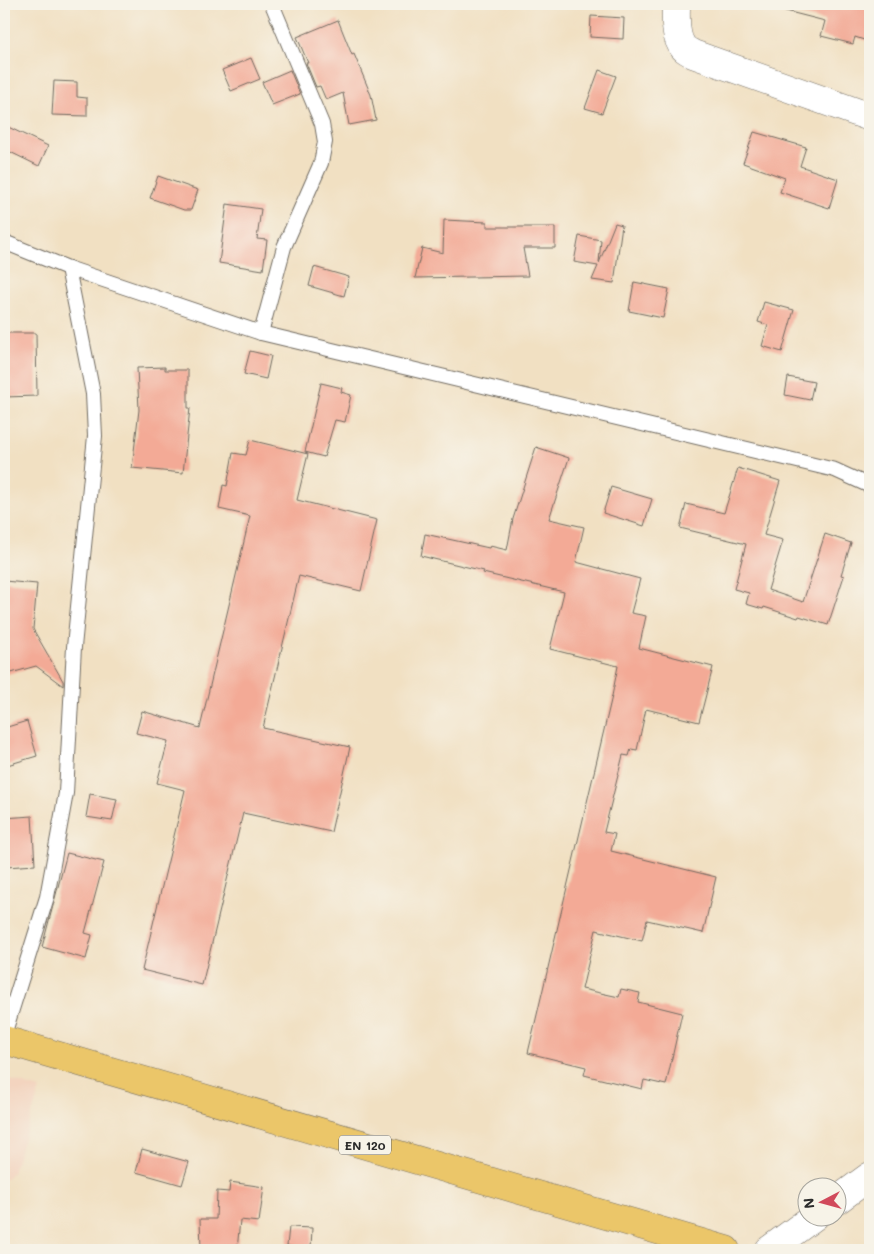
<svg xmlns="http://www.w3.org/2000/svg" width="874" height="1254" font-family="Mali,sans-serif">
<rect width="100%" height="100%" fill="#f7f3e8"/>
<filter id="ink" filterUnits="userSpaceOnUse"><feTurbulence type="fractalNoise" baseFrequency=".02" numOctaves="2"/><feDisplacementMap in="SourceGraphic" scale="10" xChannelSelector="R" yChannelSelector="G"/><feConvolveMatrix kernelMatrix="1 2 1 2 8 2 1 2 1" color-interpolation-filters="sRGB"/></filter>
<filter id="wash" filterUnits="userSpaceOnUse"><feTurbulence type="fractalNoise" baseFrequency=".0096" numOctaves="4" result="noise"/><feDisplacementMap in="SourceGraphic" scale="20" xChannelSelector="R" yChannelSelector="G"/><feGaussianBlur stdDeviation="1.12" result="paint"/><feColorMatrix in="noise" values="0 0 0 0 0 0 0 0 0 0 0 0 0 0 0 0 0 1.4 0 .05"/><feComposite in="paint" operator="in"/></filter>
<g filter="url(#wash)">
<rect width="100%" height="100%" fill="#f1e0c2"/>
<polygon fill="#f3d4bf" points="4,1078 40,1089 13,1172 4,1180"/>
<g id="blocks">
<g fill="#f3aa96">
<polygon points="783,4 862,4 870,6 870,42 855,37 853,44 821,36 825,21 782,10"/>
<polygon points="591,16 624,18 623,39 590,37"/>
<polygon points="338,20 352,55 354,54 371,95 376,120 349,125 343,93 326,100 320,86 316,87 306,63 308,63 297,37"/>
<polygon points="251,58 260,79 231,91 222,70"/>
<polygon points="290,70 300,94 272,105 262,82"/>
<polygon points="599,70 616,76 602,113 585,108"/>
<polygon points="54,81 77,82 77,97 87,98 87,116 52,115"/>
<polygon points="4,125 48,146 39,166 4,149"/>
<polygon points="754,132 806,147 800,166 838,179 829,208 780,192 785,178 743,163"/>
<polygon points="158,176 198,190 191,210 184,210 150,198"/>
<polygon points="227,204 261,209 257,239 267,240 263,270 219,263"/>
<polygon points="444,220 487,222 487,227 555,227 555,248 523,248 528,276 415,278 422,248 443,253"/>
<polygon points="615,223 622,225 614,283 592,280 598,266 574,262 579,236 601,240 599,263"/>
<polygon points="314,267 349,277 344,296 309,286"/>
<polygon points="634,282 669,289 663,318 629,311"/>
<polygon points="764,302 794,310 782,352 762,346 768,325 758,322"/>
<polygon points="4,333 36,333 37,396 4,397"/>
<polygon points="250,351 271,356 266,379 244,374"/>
<polygon points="165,367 165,370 188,370 188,408 190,408 183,473 132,468 139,410 137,368"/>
<polygon points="788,377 814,382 810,400 785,395"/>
<polygon points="321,383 342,388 341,392 351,395 345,422 335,420 324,457 305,452"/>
<polygon points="250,440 308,454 297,500 377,520 361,591 299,576 263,728 350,747 331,832 243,813 202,985 142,970 185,790 157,783 168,741 136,733 142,711 200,728 250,516 219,509 223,485 227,486 233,453 246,455"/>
<polygon points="536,447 569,458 549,519 584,527 576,562 640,579 631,613 646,616 639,648 713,667 699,722 646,709 637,750 631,749 629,756 623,755 604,832 615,834 611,851 716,877 703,933 647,920 642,941 596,930 582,989 619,997 621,989 640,993 638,1002 682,1013 666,1085 644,1080 642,1089 584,1075 586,1067 528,1053 612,696 618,666 550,649 564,592 483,573 484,571 421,556 425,534 489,548 490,546 507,550 513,519"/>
<polygon points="738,468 780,481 764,535 783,540 768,590 803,602 825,534 851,543 841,575 844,576 828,625 799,616 798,618 764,607 763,609 746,604 749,593 734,589 746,544 680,528 686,504 724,513"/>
<polygon points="611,487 652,499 644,526 603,513"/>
<polygon points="4,581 37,584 33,629 63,681 63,686 36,666 4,675 4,640 6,639 4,623"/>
<polygon points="27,721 37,756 4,766 4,728"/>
<polygon points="90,794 117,799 112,821 86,817"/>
<polygon points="32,816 35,865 6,867 4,818"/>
<polygon points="67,853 104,862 85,933 92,935 86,959 42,947"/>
<polygon points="142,1149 189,1162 182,1185 136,1172"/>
<polygon points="230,1182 264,1187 259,1222 240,1220 237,1250 201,1250 200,1219 216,1219 217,1191 229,1192"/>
<polygon points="289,1227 312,1228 311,1248 287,1246"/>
</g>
</g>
</g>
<g filter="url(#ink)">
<use href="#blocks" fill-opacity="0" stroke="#706a60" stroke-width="1"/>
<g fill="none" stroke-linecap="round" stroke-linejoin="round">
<defs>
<g id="lane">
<polyline points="4,242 68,268 261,333 835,470 870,486"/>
<polyline points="261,333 284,247 321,163 325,142 322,124 272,4"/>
<polyline points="4,1035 47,897 66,793 74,647 95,436 93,394 68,268"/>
</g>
<g id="street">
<path d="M676,4C676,17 674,36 683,47C685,50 690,52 693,54L870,117"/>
<polyline points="836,1201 870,1176"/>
<polyline points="769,1250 815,1216"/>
</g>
<polyline id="primary" points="4,1040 726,1250"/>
</defs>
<use href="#lane" stroke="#706a60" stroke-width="16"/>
<use href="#street" stroke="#706a60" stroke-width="29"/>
<use href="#primary" stroke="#706a60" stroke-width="29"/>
<use href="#lane" stroke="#fff" stroke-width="14"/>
<use href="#street" stroke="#fff" stroke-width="28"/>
<use href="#primary" stroke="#ebc669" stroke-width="28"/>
</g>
</g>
<g text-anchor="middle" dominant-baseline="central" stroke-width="4.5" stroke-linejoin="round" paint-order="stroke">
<rect fill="#f7f3e8" stroke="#686764" stroke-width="1" x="339" y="1135.5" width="52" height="19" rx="4"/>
<g font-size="12" font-weight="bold" fill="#2b2b2b">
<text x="365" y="1145">EN 120</text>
</g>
</g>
<rect width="874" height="1254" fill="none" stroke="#f7f3e8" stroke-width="20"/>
<g transform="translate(822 1202) rotate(264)"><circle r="24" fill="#f7f3e8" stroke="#a5a39c"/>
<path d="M0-4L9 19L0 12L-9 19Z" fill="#d1495b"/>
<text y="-8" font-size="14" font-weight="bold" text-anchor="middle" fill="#2b2b2b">N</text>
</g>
</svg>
